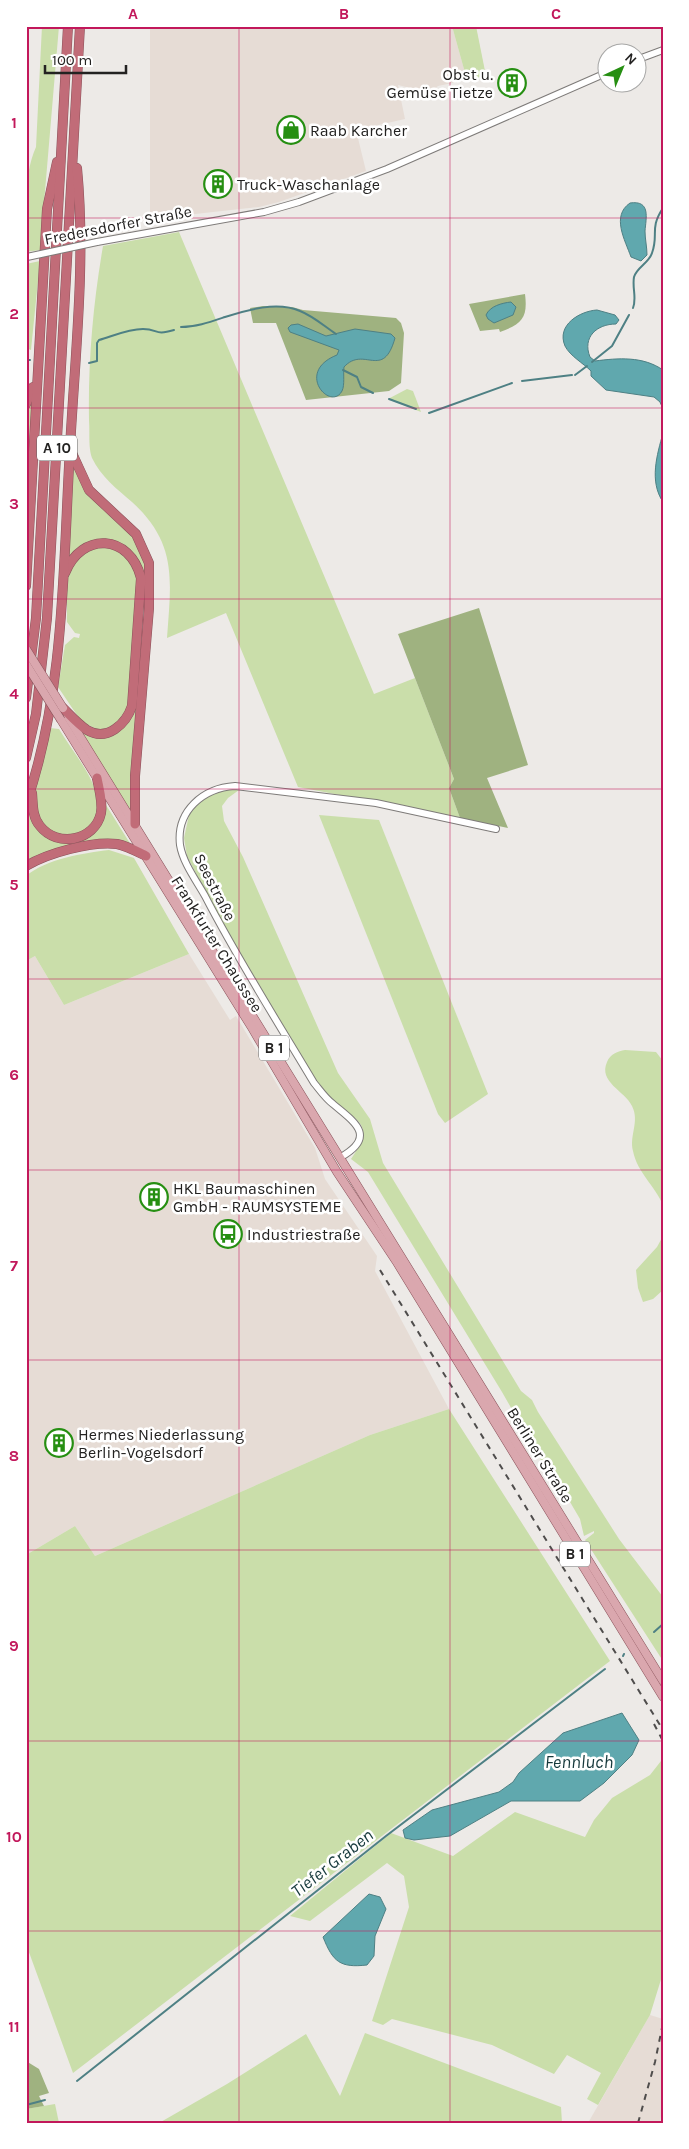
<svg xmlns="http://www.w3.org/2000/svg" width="689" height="2149" font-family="Karla,sans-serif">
<rect width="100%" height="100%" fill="#edeae7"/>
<g fill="#e6dcd5">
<polygon points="150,26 452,26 467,80 438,86 430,93 398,85 405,119 356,130 366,171 279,202 259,207 150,219"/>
<polygon points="189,954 230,1020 236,1016 315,1148 325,1179 377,1256 375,1271 449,1409 370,1435 95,1556 75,1526 26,1555 26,961 35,956 64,1005"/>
<polygon points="650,2015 663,2019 663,2102 660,2123 588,2123"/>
</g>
<g fill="#cadeaa">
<path d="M42,26H59L40,250L26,252C26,218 22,179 36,147Z"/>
<polygon points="452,26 476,26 486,76 467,80"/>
<path d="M179,232L374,694L415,678L454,779L449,788L460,818L298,787L226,613L167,638C171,581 178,544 132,502C117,489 101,477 92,458C88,447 90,432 89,420C88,362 93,304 103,246Z"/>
<polygon points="40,261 31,350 26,348 26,264"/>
<polygon points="407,389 413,391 421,412 388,399"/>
<polygon points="33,394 26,510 26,411"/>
<path d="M71,461C82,495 111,506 131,532C141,545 146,564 147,580H144C137,550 128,549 101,540L65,566Z"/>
<path d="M95,547H109L126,554L139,578L129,705L117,724L104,729H96L81,721L58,687L65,645L74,637L79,638L80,634L75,633L67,622C69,585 58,569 95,547Z"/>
<polygon points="135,706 137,706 131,779 132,814 79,729 120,730 132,717"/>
<path d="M50,728L59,729C73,753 96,777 99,806C99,810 98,813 96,817C78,851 36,835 34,799C34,781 46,747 50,728Z"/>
<path d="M230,789L239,790L228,798L222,806L224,821L243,857L338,1073L370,1119L383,1163L521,1391L532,1400L538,1412L619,1539L663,1597V1661L585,1540L594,1533V1531L584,1536L580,1519L556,1478L545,1467L502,1392L368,1172L351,1159C377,1122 357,1123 332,1100C325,1094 320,1086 314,1079L225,930L187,856L184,838L189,815L195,807L209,795Z"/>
<polygon points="29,803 38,828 79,841 106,805 131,845 116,841 26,863 26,811"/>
<polygon points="319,815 379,820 488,1094 445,1123 438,1114"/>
<path d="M109,850L134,858L189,954L64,1005L35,956L26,961V876C46,859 84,853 109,850Z"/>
<path d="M625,1050L656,1052L663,1061V1205C655,1186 637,1172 633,1151C629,1135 640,1122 632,1106C625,1091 598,1082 607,1062C610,1054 618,1051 625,1050Z"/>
<polygon points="663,1236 663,1290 653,1299 643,1302 638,1288 636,1270 657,1247"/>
<polygon points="449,1409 610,1661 73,2073 26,1944 26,1555 75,1526 95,1556 370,1435"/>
<polygon points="661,1761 663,1973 650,2015 598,2105 587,2099 601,2073 567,2055 554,2074 492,2045 392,2019 383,2025 372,2021 409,1907 404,1876 387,1863 310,1921 290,1916 391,1833 453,1856 515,1812 585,1837 594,1820 612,1798 650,1775"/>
<polygon points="365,2033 561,2107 562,2123 159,2123 227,2084 306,2034 340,2096"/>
<polygon points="55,2104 59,2123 26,2123 26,2109"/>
</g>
<g fill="#9fb280">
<path d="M525,294C528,318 522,324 500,332L499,329L480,331L469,304Z"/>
<polygon points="263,306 292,307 303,310 396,318 401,323 404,333 401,383 389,391 306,400 276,323 253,323 250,308"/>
<polygon points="479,608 528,765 487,778 508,828 460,818 449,788 454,779 398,634"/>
<polygon points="26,2061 39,2069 49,2093 39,2096 44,2106 26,2109"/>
</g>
<g fill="#60a8ae" stroke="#4e8084">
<path d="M630,203C651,200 646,218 645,231C645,239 647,247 647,255L641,261L631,257C625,240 611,216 630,203Z"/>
<path d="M511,302L516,307L513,315L494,323L488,319L486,315C490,306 502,303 511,302Z"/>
<path d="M597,310L615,315L619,320L616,324C597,324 582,337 590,357L595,361C618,358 643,356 663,370V409L660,402L654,397L606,390L591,376V371C583,363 570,356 565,346C556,325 580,311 597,310Z"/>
<path d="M298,324L326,336L355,329L391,334L395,338C383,381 364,345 344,367C343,374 345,385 342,391C331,412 294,372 337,355L339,350L290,332L288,328L291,325Z"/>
<path d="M663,433V502C649,481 657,455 663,433Z"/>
<polygon points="622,1713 639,1740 632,1755 604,1783 580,1801 511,1801 450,1836 414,1840 405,1838 403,1830 432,1810 499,1792 513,1782 519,1773 563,1733"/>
<path d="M369,1894L380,1897L386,1909L375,1936L374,1956L367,1965C340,1968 333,1962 323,1937Z"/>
</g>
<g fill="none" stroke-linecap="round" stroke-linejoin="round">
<g stroke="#4e8084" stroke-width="2">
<path d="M633,308C637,298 632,288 634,277C637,267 649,263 652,253C659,234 649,229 663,208"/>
<path d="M181,327C196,327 210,322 225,317C247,310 277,301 300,311C313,316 324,326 336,334"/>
<polyline points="26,360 30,360"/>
<polyline points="592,362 612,346 629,315"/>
<path d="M89,363L97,361V343L99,340C113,336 128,329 143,329C159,329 154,336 174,330"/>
<polyline points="343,370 357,377 361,387 373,393"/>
<polyline points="575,375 587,366"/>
<polyline points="522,381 572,375"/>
<polyline points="389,399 416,409"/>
<polyline points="429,413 512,383"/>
<polyline points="654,1632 663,1624"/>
<polyline points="623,1656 624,1654"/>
<polyline points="77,2081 386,1836 605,1669"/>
<polyline points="26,2105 45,2100"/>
</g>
<defs>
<g id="tertiary">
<polyline points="636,60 663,50"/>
<polyline points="97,242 264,212 299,202 387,169 606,73"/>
<path d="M341,1157C378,1136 353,1121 333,1104C325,1098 320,1090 314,1083C277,1021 238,960 205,896C196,880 183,863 180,845C176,811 203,788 235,786L376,803L496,829"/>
</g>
<g id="primary">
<polyline points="68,717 663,1681"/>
<polyline points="61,720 252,1028 337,1172 396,1261 663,1697"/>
</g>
<g id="motorway">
<polyline points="26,404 33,387"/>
<polyline points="72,453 89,490 136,534 149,563 149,608 135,776 135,824"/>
<polyline points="26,586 47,209 57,162"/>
<polyline points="26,698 36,618 68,26"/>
<path d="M63,708C70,715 78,724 87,730C107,742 126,724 132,706L141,578C130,534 82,531 65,573"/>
<polyline points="26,758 36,714 47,618 80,26"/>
<path d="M32,793C33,804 32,817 40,826C57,848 95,841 101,813C103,802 99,789 97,778"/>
<path d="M26,804C65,691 63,566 70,448C75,355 86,261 77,168"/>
<path d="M26,866C48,853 91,841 117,844C127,846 136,851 146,856"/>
</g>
</defs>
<use href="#tertiary" stroke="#7e7b79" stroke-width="8"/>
<use href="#primary" stroke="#8a525a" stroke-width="9"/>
<use href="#motorway" stroke="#8a525a" stroke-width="10"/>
<use href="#tertiary" stroke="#fff" stroke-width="6"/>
<use href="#primary" stroke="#daa7ae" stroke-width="8"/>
<use href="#motorway" stroke="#c16c78" stroke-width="9"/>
<g stroke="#4f4d4c" stroke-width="2" stroke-dasharray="6 6" stroke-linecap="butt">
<polyline points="380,1270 663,1730"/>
<polyline points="654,1724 663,1741"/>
<polyline points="638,2123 655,2062 663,2023"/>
</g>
<defs>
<polyline id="tertiary-bridge" points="27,257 97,242"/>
<g id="primary-bridge">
<polyline points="26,649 63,708"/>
<polyline points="26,664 61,720"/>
</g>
</defs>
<use href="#tertiary-bridge" stroke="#7e7b79" stroke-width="8" stroke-linecap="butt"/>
<use href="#primary-bridge" stroke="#8a525a" stroke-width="9" stroke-linecap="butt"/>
<use href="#tertiary-bridge" stroke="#fff" stroke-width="6"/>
<use href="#primary-bridge" stroke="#daa7ae" stroke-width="8"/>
</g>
<path fill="none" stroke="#c2185b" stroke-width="1" stroke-opacity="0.55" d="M239,26V2123M450,26V2123M26,218H663M26,408H663M26,599H663M26,789H663M26,979H663M26,1170H663M26,1360H663M26,1550H663M26,1741H663M26,1931H663"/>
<defs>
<symbol id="building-ring" viewBox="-11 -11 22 22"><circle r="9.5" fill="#fff" stroke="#268f12" stroke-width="1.5"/><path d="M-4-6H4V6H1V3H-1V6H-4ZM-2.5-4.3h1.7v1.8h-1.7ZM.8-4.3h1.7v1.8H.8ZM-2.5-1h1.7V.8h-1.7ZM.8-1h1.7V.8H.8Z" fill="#268f12"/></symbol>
<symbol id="shop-ring" viewBox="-11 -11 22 22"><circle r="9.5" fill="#fff" stroke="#268f12" stroke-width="1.5"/><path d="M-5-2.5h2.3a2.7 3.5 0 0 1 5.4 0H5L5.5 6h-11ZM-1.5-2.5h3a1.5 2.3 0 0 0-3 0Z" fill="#268f12"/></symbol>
<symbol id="bus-ring" viewBox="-11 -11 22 22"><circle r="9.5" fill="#fff" stroke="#268f12" stroke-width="1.5"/><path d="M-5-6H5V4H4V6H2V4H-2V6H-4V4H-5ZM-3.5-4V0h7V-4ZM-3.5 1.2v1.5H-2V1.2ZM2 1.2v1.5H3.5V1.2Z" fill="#268f12"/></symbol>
</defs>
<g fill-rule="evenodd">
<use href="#building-ring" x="496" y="67" width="32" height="32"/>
<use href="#shop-ring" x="275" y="114" width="32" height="32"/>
<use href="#building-ring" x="202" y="168" width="32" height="32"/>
<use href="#building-ring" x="138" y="1181" width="32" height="32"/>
<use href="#bus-ring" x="212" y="1218" width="32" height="32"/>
<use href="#building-ring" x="43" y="1427" width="32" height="32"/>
</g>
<g text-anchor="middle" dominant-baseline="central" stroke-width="5" stroke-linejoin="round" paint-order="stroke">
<g fill="#fff" stroke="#656464" stroke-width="1">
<rect x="37" y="435.5" width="40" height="25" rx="4"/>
<rect x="259" y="1035.5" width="30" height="25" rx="4"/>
<rect x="560" y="1541.5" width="30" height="25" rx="4"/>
</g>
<g font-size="15" font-weight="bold" fill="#232221">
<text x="57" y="448">A 10</text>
<text x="274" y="1048">B 1</text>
<text x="575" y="1554">B 1</text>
</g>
<g font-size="16" fill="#232221" stroke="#fff" text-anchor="start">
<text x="493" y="74" text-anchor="end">Obst u.<tspan x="493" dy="18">Gemüse Tietze</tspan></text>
<text x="310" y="130">Raab Karcher</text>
<text x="237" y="184">Truck-Waschanlage</text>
<text x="173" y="1188">HKL Baumaschinen<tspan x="173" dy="18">GmbH - RAUMSYSTEME</tspan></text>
<text x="247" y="1234">Industriestraße</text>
<text x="78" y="1434">Hermes Niederlassung<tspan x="78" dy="18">Berlin-Vogelsdorf</tspan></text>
</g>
<g font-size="16" fill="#232221" stroke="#fff">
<text transform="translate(118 225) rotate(-11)">Fredersdorfer Straße</text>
<text transform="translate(215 887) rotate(63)">Seestraße</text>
<text transform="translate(217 944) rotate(58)">Frankfurter Chaussee</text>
<text transform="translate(540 1455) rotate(58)">Berliner Straße</text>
</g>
<g font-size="18" font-style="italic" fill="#16393c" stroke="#fff">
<text x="579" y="1762">Fennluch</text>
<text transform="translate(332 1863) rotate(-38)">Tiefer Graben</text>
</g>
</g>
<rect width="689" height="2149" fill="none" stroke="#ffffff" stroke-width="55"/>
<g transform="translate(622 68) rotate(44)"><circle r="24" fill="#ffffff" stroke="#a7a7a6"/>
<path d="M0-4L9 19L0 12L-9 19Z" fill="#268f12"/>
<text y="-8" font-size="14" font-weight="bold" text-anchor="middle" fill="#232221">N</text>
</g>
<path d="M45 65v8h81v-8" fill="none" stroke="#232221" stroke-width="2.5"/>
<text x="52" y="65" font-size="15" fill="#232221" stroke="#ffffff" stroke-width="4" paint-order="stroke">100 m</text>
<rect x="28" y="28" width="634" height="2094" fill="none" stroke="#c2185b" stroke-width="2"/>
<g font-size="16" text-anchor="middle" font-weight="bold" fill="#c2185b">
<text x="133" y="19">A</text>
<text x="344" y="19">B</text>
<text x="556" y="19">C</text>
<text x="14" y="128">1</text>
<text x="14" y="319">2</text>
<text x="14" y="509">3</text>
<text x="14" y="699">4</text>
<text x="14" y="890">5</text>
<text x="14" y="1080">6</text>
<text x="14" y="1271">7</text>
<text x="14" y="1461">8</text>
<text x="14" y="1651">9</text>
<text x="14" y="1842">10</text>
<text x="14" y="2032">11</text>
</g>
</svg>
